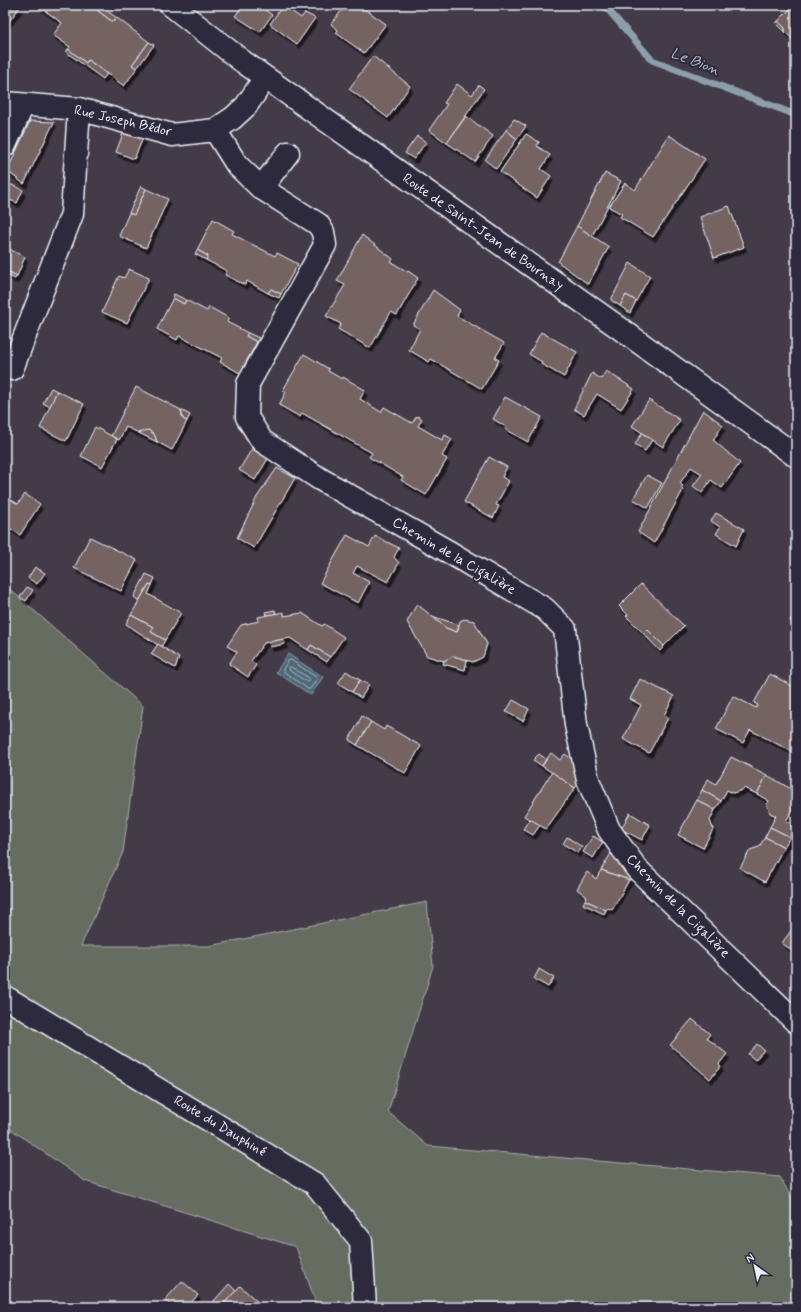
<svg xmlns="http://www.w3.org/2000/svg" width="801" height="1312" font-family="Mynerve,sans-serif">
<defs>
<filter id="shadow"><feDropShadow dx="2.5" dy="4.5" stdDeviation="0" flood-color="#0009"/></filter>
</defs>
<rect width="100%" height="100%" fill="#443b48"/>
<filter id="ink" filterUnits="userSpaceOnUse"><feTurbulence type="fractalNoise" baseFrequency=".025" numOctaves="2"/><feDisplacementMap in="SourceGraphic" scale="8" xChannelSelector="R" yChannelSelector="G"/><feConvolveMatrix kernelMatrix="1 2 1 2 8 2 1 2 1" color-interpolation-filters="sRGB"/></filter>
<g filter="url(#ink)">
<polygon fill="#666c60" stroke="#a7aeac" points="5,585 143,706 123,852 81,946 209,946 427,902 433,966 388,1112 428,1146 780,1177 796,1206 796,1307 314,1307 316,1303 296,1247 85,1181 5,1125"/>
<polygon fill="#4f6877" stroke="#8c9fab" points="288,654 323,677 311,695 276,672"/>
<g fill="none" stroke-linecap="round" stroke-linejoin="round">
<g stroke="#abbac4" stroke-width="1">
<polygon points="291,660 316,677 317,679 310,689 308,689 283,671 283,669 288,661"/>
<polygon points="291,667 309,678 309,681 307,682 290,671 289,668"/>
</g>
<polyline stroke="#8c9fab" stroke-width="7" points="604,5 652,60 796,115"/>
</g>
<g fill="#756362" stroke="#e8f1f8" filter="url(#shadow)">
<polygon points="5,5 21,5 20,7 11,8 5,17"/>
<polygon points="37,5 98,5 100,6 97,10 113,22 117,18 149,42 132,65 137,68 124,86 88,60 86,63 68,49 70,47 53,35 62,23"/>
<polygon points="243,5 258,5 272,15 260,32 235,16"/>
<polygon points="283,5 301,18 305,13 315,18 297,44 270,24"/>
<polygon points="346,5 359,5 386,24 364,53 336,33 338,30 331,24"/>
<polygon points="794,5 796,5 796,39 792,39 785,32 785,28 778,21"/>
<polygon points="100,6 117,18 113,22 97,10"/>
<polygon points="20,7 7,24 5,22 5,17 11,8"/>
<polygon points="778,21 785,28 785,32 776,23"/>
<polygon points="149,42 154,45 137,68 132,65"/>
<polygon points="68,49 86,63 88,60 107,74 103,79 66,52"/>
<polygon points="373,56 410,86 388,118 349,89"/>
<polygon points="457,84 472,95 479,85 484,89 447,143 429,130 447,104 444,103"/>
<polygon points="466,116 493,136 475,162 447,143"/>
<polygon points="514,119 526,126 517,139 506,130"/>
<polygon points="30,121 54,122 24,184 7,171"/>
<polygon points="506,130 517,139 496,169 485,160"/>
<polygon points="124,131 143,138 134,159 116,152"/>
<polygon points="526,134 539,142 537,146 550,155 541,169 551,176 537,198 500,172"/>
<polygon points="669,135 705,159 653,237 620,217 622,214 609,207 625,183 635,190"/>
<polygon points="417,136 426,142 414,159 405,153"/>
<polygon points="605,173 621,181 592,236 577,226"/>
<polygon points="5,182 23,190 17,203 5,198"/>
<polygon points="141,186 146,189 134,215 129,213"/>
<polygon points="146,189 168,199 146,248 119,236 129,213 134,215"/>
<polygon points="729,206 744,247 714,258 700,217"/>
<polygon points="213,219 234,231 232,234 275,256 277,253 298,264 281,294 271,289 268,293 247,281 245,285 225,275 227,271 206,260 208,256 197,250"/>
<polygon points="577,226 609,247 588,284 558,262"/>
<polygon points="362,235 393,259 391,262 408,272 408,271 418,278 397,315 391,312 370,348 338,329 341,324 326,316 345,285 337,281"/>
<polygon points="5,247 25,257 17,276 5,270"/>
<polygon points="197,250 208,256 206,260 195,254"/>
<polygon points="630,263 650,276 636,301 626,295 620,306 611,300"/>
<polygon points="129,269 149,278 127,323 102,312 119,276 124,278"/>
<polygon points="5,270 17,276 15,279 5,274"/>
<polygon points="271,289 281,294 279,298 268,293"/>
<polygon points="433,290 460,310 457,316 504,343 495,358 499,360 482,389 431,359 429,362 409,350 420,329 413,325"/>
<polygon points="174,294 186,300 184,304 173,298"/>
<polygon points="626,295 636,301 630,313 620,306"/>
<polygon points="173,298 184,304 186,300 207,311 209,307 229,318 227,322 248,333 246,336 257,342 240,373 220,362 222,358 179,336 177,340 157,329"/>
<polygon points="541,332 577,352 564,377 541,364 542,362 529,354"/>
<polygon points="248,333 259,338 257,342 246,336"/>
<polygon points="304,354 329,369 328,371 342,379 343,377 365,390 360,399 381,412 384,407 412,423 417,416 422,419 418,426 442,440 445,435 452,439 442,456 447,459 426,495 401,480 403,477 369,457 372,453 302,413 300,417 279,405 286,392 283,390"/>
<polygon points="606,371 634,389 621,409 597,394 584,415 574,409 592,373 601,379"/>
<polygon points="136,387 181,410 183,419 187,421 172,450 157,442 154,434 148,430 139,433 126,427 119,440 111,436"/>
<polygon points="51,388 57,391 50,407 43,403"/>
<polygon points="57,391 84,404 66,441 40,428"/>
<polygon points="505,397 542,417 528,442 505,429 506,427 493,419"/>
<polygon points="649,400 680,420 663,447 632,426"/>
<polygon points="181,410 190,415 187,421 183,419"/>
<polygon points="703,410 723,425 713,440 740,463 722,488 711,480 702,493 693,486 702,474 691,467 680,483 683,486 681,488 683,490 654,543 638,532"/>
<polygon points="95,427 117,439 102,467 81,456"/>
<polygon points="148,430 154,434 157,442 139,433"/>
<polygon points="642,433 652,440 645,451 635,444"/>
<polygon points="253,447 269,457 255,480 239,470"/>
<polygon points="489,457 507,467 502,477 509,481 496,505 499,506 493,518 464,502"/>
<polygon points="277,468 295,478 254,548 237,538 257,497"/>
<polygon points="647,475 662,483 648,508 633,499"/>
<polygon points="25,494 40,504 20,535 5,525 5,496 18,504"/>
<polygon points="716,513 744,529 736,546 716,534 720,527 711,521"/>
<polygon points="347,535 369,547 375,536 399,548 394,557 399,563 388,582 357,566 353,573 369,582 358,603 320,583"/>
<polygon points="90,537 137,560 121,591 74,568"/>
<polygon points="35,567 45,573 37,584 28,578"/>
<polygon points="146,574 155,578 152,585 149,584 139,601 134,597"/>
<polygon points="149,584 152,585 148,594 181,613 165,640 151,632 153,627 131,615"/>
<polygon points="641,584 684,626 664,646 647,629 643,633 626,616 628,615 619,606"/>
<polygon points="27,587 33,590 26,601 20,597"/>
<polygon points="417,604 446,628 457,632 460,621 464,619 474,621 487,644 483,657 473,662 453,656 444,661 427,656 407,622"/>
<polygon points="275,610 276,614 266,615 265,612"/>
<polygon points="284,612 284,616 302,613 322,626 324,624 344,637 330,657 311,645 308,650 290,638 264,643 251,661 256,665 248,677 229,664 237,652 227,646 241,625 259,621 258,617"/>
<polygon points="131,615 153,627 151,632 165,640 161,647 126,624"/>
<polygon points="432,616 459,625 457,632 446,628"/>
<polygon points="793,616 796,617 796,631 790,620"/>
<polygon points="647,629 664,646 660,651 643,633"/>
<polygon points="284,639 285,644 270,647 269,642"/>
<polygon points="158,644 179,658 175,668 151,654"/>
<polygon points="311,645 330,657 327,662 308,650"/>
<polygon points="453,656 467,660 465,670 443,664 444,661"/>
<polygon points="346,671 360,680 352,692 338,683"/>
<polygon points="770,674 796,688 796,720 794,723 796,724 796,746 793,752 750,730 743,743 716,729 733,696 756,708 758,705 754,703"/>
<polygon points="640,679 674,696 664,715 668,718 649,753 623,739 641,705 630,699"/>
<polygon points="360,680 369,685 361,698 352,692"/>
<polygon points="513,700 529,709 523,721 506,712"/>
<polygon points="362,716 371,722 357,745 349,740"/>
<polygon points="371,722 384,730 386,726 421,746 405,773 357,745"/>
<polygon points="551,753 560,760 565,754 577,763 581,780 575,788 542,766"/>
<polygon points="539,754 546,759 542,766 533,760"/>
<polygon points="731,757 767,775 757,794 744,788 742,790 733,793 727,790 721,801 702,790 708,779 716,784"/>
<polygon points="552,772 575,788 546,829 524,816"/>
<polygon points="767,775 796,792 796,804 786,821 794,826 790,837 770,827 776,816 770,813 767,804 769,801 757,794"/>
<polygon points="702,790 721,801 715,810 697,800"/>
<polygon points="697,800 715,810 710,820 713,829 703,848 678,835"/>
<polygon points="630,813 650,825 642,840 621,829"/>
<polygon points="530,819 540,825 533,835 523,829"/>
<polygon points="770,827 790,837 784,847 765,837"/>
<polygon points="593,836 603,842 593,858 583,852"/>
<polygon points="567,837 582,847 578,853 563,844"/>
<polygon points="765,837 784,847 765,882 740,868 750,850 759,847"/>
<polygon points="613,850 639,877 629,880 601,870"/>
<polygon points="601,870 629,880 612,910 608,908 606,910 585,900 587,897 577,889 587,872 596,879"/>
<polygon points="646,885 657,895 651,900 641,891"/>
<polygon points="585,900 606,910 604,914 583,904"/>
<polygon points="796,924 796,954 782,943"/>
<polygon points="539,969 554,978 548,987 534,979"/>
<polygon points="692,1019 710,1034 707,1038 727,1054 719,1064 721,1066 710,1079 670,1045"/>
<polygon points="757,1044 764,1050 755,1060 748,1054"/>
<polygon points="182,1281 198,1295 187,1307 172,1307 165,1300"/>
<polygon points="229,1284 236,1291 221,1307 218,1307 213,1302"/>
<polygon points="240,1286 260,1304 257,1307 221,1307"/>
</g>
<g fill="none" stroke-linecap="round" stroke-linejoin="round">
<defs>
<g id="minor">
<polyline points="5,103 79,109 172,135 215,130 233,118 246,106 265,78"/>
<polyline points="215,130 237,165 261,188 318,224 323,232 325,245 248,384 247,417 262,441 320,479 449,552 545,609 565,629 576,725 588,780 609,830 637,869 796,1022"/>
<polyline points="5,145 23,105"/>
<polyline points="261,188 288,153"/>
<polyline points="5,367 12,369 72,214 79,109"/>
<polyline points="5,997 315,1184 361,1241 365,1307"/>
</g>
<polyline id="major" points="171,5 242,61 618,327 796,456"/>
</defs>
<use href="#minor" stroke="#e8f1f8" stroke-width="25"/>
<use href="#major" stroke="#e8f1f8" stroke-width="25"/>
<use href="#minor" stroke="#2f2a3d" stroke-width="22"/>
<use href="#major" stroke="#2f2a3d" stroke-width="22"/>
</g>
</g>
<g text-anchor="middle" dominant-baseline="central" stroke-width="4" stroke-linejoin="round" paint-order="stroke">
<g font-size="14" fill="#e8f1f8" stroke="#2f2a3d">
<text transform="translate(123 121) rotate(13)">Rue Joseph Bédor</text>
<text transform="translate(483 232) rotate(35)">Route de Saint-Jean de Bournay</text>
<text transform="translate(454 556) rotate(30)">Chemin de la Cigalière</text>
<text transform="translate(678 906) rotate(45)">Chemin de la Cigalière</text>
<text transform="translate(220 1126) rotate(31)">Route du Dauphiné</text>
</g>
<g font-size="15" font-style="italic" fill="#abbac4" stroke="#2f2a3d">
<text transform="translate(695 62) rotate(21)">Le Bion</text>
</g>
</g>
<rect width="801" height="1312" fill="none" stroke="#2f2a3d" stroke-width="20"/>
<rect x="10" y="10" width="781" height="1292" fill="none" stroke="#e8f1f8" stroke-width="1.5" filter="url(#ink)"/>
<g transform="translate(755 1266) rotate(327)" stroke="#2f2a3d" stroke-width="3" paint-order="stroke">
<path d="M0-3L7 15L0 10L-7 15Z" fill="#e8f1f8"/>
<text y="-6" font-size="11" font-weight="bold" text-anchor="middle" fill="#e8f1f8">N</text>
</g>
</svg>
